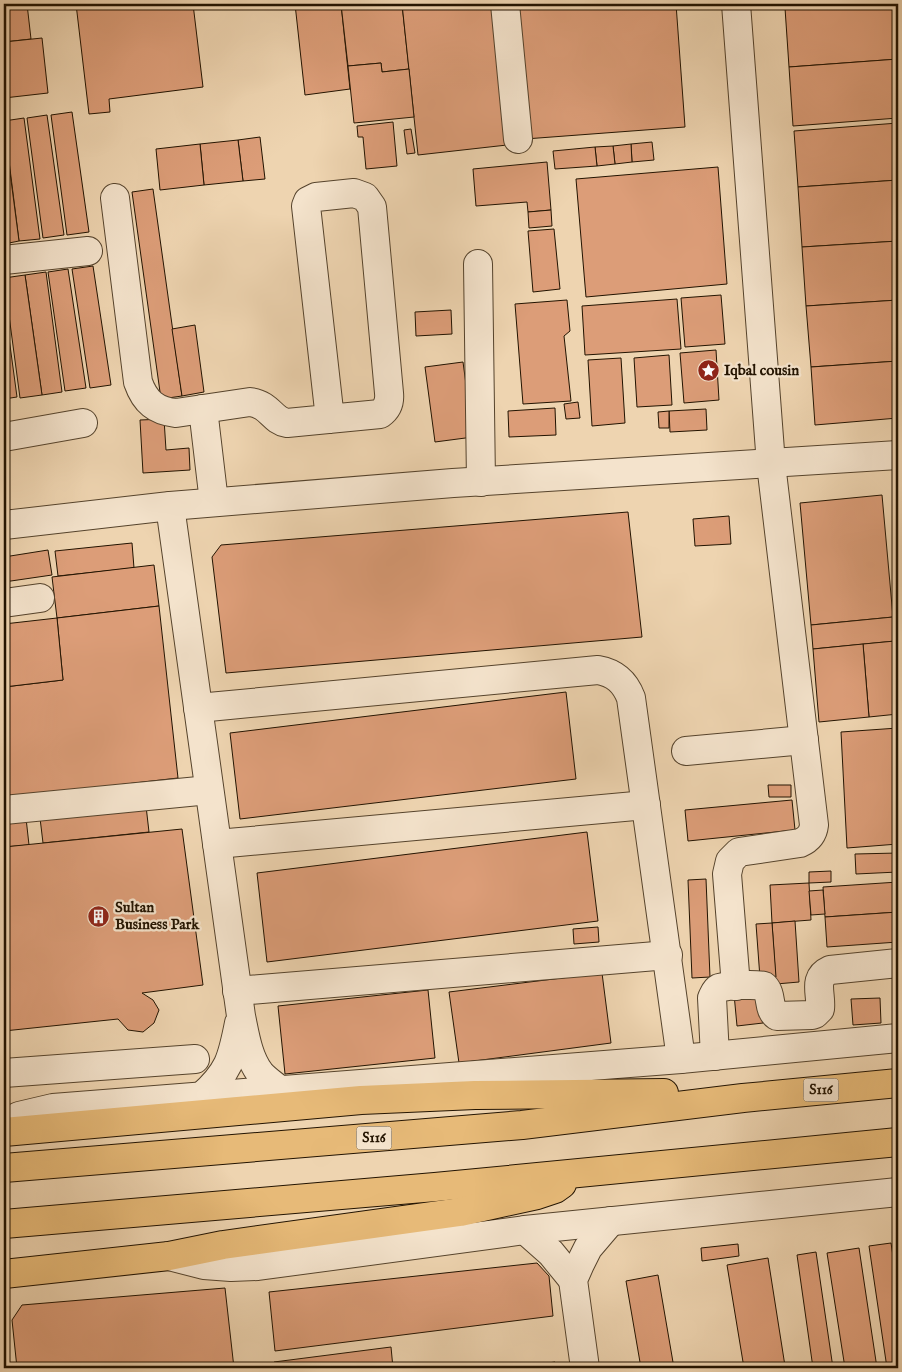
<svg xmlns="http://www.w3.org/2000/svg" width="902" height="1372" font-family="'IM FELL English',serif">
<rect width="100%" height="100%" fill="#eed4b0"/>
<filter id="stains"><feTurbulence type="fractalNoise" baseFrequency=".004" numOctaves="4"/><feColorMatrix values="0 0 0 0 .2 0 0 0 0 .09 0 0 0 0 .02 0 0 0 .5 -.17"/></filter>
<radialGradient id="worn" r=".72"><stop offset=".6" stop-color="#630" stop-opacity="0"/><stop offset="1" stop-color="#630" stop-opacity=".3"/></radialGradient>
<g fill="#dc9d78" stroke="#221300">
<polygon points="4,4 27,4 31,39 4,42"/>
<polygon points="76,4 193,4 203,87 109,99 110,112 89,114"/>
<polygon points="295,4 341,4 350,89 305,95"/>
<polygon points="341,4 402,4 409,69 382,72 381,63 348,66"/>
<polygon points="402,4 492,4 507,145 418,155"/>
<polygon points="516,4 676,4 685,127 525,139"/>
<polygon points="784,4 847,4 785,8"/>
<polygon points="847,4 898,4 898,59 789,67 785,8"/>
<polygon points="42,38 48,93 4,98 4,42"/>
<polygon points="898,59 898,118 793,126 789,67"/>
<polygon points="381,63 382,72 409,69 414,117 354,123 348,66"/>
<polygon points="72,112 89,232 67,235 51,115"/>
<polygon points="47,115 64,235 43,238 27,118"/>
<polygon points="24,118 40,239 19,241 4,121"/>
<polygon points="393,122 397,166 366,169 363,137 358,137 357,126"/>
<polygon points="898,123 898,180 798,187 794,131"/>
<polygon points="4,127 19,241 4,244"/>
<polygon points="411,129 415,153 407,154 404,130"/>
<polygon points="260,137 265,179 243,181 238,140"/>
<polygon points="238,140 243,181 204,185 200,144"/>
<polygon points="652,142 654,160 632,162 631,144"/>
<polygon points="200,144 204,185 160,190 156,149"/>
<polygon points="631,144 632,162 615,164 613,146"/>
<polygon points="613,146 615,164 597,166 595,147"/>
<polygon points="595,147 597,166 555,169 553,151"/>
<polygon points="547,162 551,210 528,212 527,202 476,206 473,169"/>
<polygon points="718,167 727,284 586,297 576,179"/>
<polygon points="898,180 898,241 802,247 798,187"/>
<polygon points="153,189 182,396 161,399 132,192"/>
<polygon points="551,210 552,226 529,228 528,212"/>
<polygon points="554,229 560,289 533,292 528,231"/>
<polygon points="898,241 898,300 806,306 802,247"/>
<polygon points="93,266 111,385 90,388 72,269"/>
<polygon points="68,269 86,388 65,391 48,272"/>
<polygon points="46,272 62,392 42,395 25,275"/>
<polygon points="25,275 42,395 20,398 4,278"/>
<polygon points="721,295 725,344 685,347 681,298"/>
<polygon points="677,299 681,349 585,355 582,306"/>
<polygon points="567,300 570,331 564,336 571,401 523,404 515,304"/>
<polygon points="898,300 898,361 811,367 806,306"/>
<polygon points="4,301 17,397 4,399"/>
<polygon points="451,310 452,334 416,336 415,312"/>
<polygon points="195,325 204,392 182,396 172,329"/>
<polygon points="716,350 719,400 684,403 680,353"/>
<polygon points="669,355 672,405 637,407 634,358"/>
<polygon points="621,358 625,423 592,426 588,360"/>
<polygon points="898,361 898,418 815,425 811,367"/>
<polygon points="463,362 473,437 435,442 425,367"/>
<polygon points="578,402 580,418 566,419 564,404"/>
<polygon points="555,408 556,435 509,437 508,411"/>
<polygon points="706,409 707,430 670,432 669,411"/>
<polygon points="669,411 669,428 659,428 658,412"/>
<polygon points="164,419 166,450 189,448 190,470 143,473 140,420"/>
<polygon points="882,495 893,617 811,625 800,503"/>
<polygon points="628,512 642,637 226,673 212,557 221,545"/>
<polygon points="729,516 731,544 695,546 693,519"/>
<polygon points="132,543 134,568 58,576 55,551"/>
<polygon points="48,550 52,575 4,582 4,557"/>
<polygon points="154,565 159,606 57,618 52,577"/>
<polygon points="159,606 178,778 4,798 4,687 63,680 57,618"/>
<polygon points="893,617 895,641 813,649 811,625"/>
<polygon points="57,618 63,680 4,687 4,624"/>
<polygon points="895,641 898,678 898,714 869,717 863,644"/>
<polygon points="863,644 869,717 819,722 813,649"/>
<polygon points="566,692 576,779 240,819 230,733"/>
<polygon points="898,728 898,844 847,848 841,732"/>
<polygon points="768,785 791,785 791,797 769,797"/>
<polygon points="792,800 795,830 688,841 685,810"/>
<polygon points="146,806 149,832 43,843 40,818"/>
<polygon points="26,818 29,845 4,847 4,820"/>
<polygon points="182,829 203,985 142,993 153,1000 159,1010 154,1023 143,1032 128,1030 118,1019 4,1031 4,847"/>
<polygon points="587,832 598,921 267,962 257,873"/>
<polygon points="898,853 898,872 856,874 855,854"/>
<polygon points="831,871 831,882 809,883 809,872"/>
<polygon points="706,879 710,977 692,978 688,880"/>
<polygon points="898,882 898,912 825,917 823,887"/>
<polygon points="809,883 811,920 772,923 770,885"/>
<polygon points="823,890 825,914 811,915 809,891"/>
<polygon points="898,912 898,942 827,947 825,917"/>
<polygon points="795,921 799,982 776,984 772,923"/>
<polygon points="772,923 776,977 760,978 756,924"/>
<polygon points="598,927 599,942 574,944 573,929"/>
<polygon points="602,973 611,1043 459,1063 449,992"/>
<polygon points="428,990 435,1058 285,1074 278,1006"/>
<polygon points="760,991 763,1023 737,1026 734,994"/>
<polygon points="880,998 881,1023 853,1025 851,999"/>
<polygon points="891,1243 898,1289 898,1368 887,1368 869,1246"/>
<polygon points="738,1244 739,1256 702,1261 701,1248"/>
<polygon points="859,1248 877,1368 845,1368 827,1253"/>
<polygon points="816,1252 833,1368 813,1368 797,1255"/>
<polygon points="768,1258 785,1366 769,1368 744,1368 727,1265"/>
<polygon points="537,1263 549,1276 553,1316 275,1351 269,1292"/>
<polygon points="658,1275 674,1368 641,1368 626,1281"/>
<polygon points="225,1288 234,1368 17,1368 12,1320 22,1305"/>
<polygon points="391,1347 393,1368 274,1368 274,1362"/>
<polygon points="555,1362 556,1368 526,1368 526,1366"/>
</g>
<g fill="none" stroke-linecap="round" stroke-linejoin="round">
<defs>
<g id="minor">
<polyline points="505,4 518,139"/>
<path d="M115,198L138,382C145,402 156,411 176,413L250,402C271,405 271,420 287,423L380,414C387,409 390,402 389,393L372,207L365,197L354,193L316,197L308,201L306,206L330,419"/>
<polyline points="4,260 88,251"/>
<polyline points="478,264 481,482"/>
<polyline points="203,409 214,502"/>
<polyline points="4,437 83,423"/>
<path d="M170,506L241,1016C245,1035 248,1057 260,1073C266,1080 274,1085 281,1091"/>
<polyline points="4,525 170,506 453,483 898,455"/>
<polyline points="4,603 40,598"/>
<path d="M198,708L598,670C615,673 625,682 631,698L681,1059"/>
<polyline points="686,751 804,740"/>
<polyline points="4,810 209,790"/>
<polyline points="217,844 646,805"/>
<path d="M736,986L727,874L730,861L739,852L800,843C809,839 813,834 814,825L771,464L736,4"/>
<polyline points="237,991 668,955"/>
<path d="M715,1056L712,998C714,994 715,990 719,988C729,985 754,984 764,986C773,995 767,1009 777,1016L812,1015L815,1014L820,1009C822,994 812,978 830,970L898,963"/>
<polyline points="4,1073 195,1059"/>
<path d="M201,1097C229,1072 232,1059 239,1023"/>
<polyline points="4,1123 19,1116 53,1108 681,1059 898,1038"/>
<polyline points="525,1230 551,1253 573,1280"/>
<polyline points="169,1256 204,1265 231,1267 258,1266 525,1230 898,1192"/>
<polyline points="585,1368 573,1280 580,1264 588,1248 611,1221"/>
</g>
<g id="highway">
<polyline points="4,1132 361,1100 475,1095 664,1093"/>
<polyline points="4,1168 522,1125 743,1098 898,1083"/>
<polyline points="4,1224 435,1187 898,1142"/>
<polyline points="4,1274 169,1256 223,1245 460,1212 537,1195 555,1189 562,1184"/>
</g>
</defs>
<use href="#minor" stroke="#55432c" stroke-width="30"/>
<use href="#highway" stroke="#221300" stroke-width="30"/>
<use href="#minor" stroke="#f4e3cc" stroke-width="28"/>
<use href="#highway" stroke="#e7ba78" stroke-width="28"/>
</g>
<defs>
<symbol id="sight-disc" viewBox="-11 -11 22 22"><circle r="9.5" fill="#8f2418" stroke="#f4e3cc"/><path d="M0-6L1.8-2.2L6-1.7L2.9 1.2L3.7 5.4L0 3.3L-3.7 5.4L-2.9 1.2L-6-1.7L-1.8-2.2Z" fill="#fff"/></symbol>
<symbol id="building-disc" viewBox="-11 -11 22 22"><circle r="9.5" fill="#8f2418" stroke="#f4e3cc"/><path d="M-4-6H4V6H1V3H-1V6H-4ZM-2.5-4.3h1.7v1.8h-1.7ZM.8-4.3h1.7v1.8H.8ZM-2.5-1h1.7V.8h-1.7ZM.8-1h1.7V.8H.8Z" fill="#fff"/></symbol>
</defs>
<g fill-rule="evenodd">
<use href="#sight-disc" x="696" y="358" width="25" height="25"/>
<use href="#building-disc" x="86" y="904" width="25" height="25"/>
</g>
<g text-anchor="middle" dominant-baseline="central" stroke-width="4.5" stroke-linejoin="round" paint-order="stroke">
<g fill="#f4e3cc" stroke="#61513d" stroke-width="1">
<rect x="803.5" y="1078.5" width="35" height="23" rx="4"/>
<rect x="356.5" y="1126.5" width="35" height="23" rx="4"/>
</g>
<g font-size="14" font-weight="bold" fill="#221300">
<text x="821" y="1090">S116</text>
<text x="374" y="1138">S116</text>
</g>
<g font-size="15" font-weight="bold" fill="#221300" stroke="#f4e3cc" text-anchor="start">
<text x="724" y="370">Iqbal cousin</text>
<text x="115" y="907">Sultan<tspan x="115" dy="17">Business Park</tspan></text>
</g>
</g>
<rect width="902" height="1372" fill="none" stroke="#eed4b0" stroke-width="20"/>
<rect x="5" y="5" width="892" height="1362" fill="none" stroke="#221300" stroke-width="2.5"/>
<rect x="10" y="10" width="882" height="1352" fill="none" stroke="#221300"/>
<rect width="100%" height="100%" filter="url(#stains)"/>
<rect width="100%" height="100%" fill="url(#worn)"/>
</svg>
